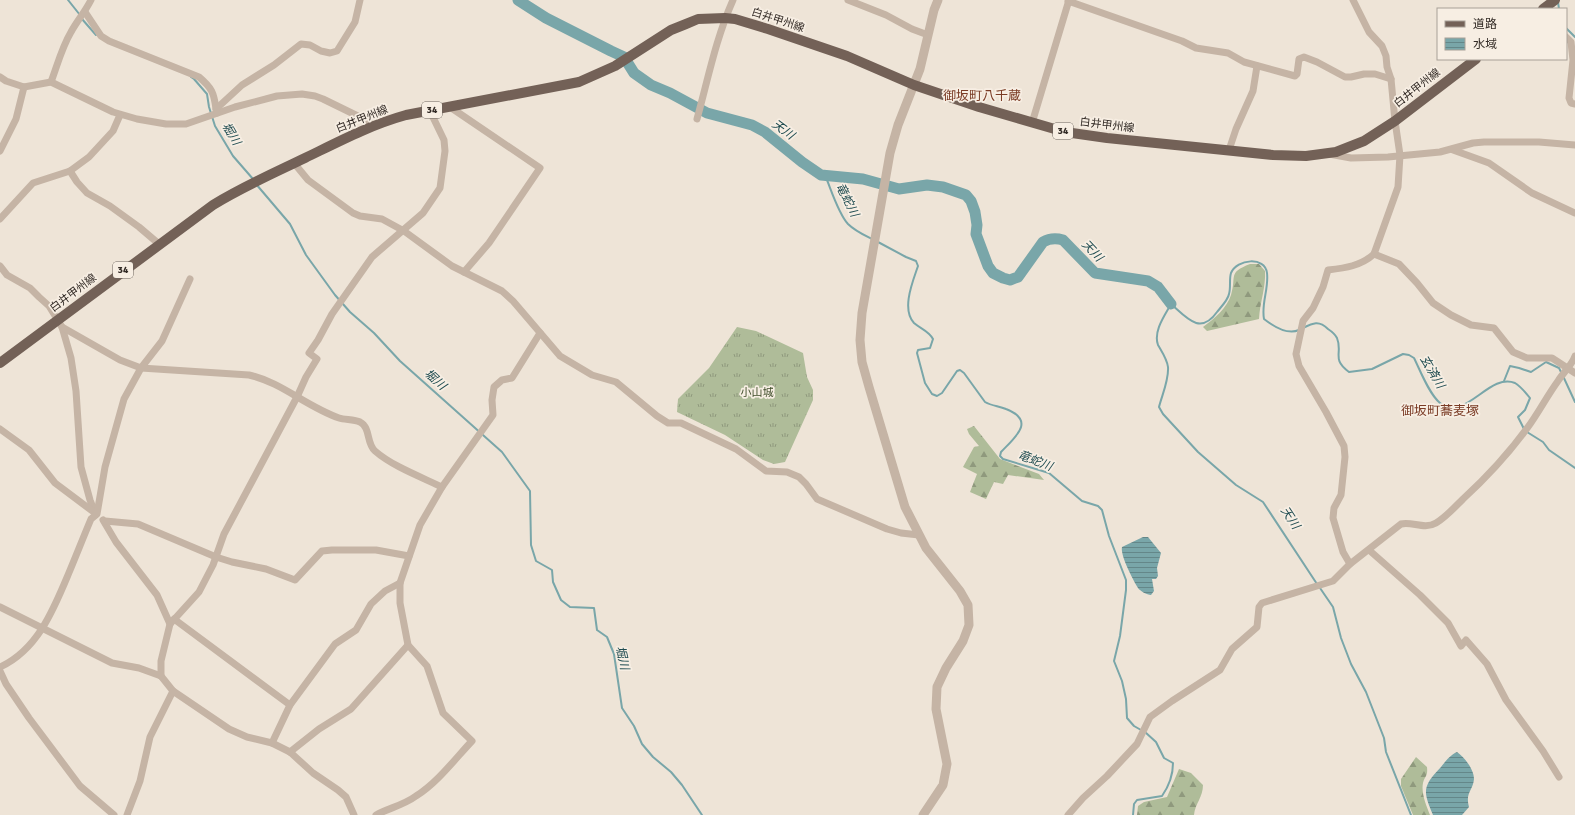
<svg xmlns="http://www.w3.org/2000/svg" width="1575" height="815" font-family="Signika,'Noto Sans JP',sans-serif">
<defs>
<pattern id="grass-tufts" width="24" height="20" patternUnits="userSpaceOnUse"><rect width="24" height="20" fill="#afbc99"/><path d="M3 7l-1-3M5 7V3M7 7l1-3M15 17l-1-3M17 17v-4M19 17l1-3" fill="none" stroke="#8f997d"/></pattern>
<pattern id="forest-firs" width="22" height="20" patternUnits="userSpaceOnUse"><rect width="22" height="20" fill="#afbc99"/><path d="M5 1l3.5 6h-7zM16 11l3.5 6h-7z" fill="#8f997d"/></pattern>
<pattern id="water-rules" width="6" height="5" patternUnits="userSpaceOnUse"><rect width="6" height="5" fill="#79a6a9"/><path d="M0 2.5h6" fill="none" stroke="#648789"/></pattern>
</defs>
<rect width="100%" height="100%" fill="#eee4d7"/>
<polygon fill="url(#grass-tufts)" points="737,327 756,331 803,353 807,377 813,390 813,400 785,462 774,464 763,460 725,435 677,412 678,399 709,368"/>
<g fill="url(#forest-firs)">
<path d="M1250,264H1259L1265,271C1266,287 1260,302 1259,319L1207,331L1203,327C1214,319 1227,308 1231,295C1237,276 1227,273 1250,264Z"/>
<polygon points="974,426 1000,459 1039,474 1044,480 1008,475 1003,484 994,482 986,499 970,492 977,474 963,467 974,447 979,446 969,434 967,429"/>
<path d="M1416,757L1427,767C1428,777 1425,775 1423,783C1421,793 1426,805 1430,815H1413L1401,786V779Z"/>
<path d="M1179,769L1191,773L1203,785C1203,797 1195,804 1194,815H1137L1138,806L1144,802L1167,797Z"/>
</g>
<g fill="url(#water-rules)">
<path d="M1143,537H1148L1161,553L1157,568L1158,576L1156,579H1152L1154,591L1151,595C1147,595 1140,591 1138,588C1133,580 1120,555 1122,547Z"/>
<path d="M1457,752C1464,757 1474,769 1474,779C1473,791 1465,792 1469,807L1462,815H1433C1423,791 1422,787 1441,767C1445,762 1450,755 1457,752Z"/>
</g>
<g fill="none" stroke-linecap="round" stroke-linejoin="round">
<g stroke="#79a6a9" stroke-width="2">
<polyline points="68,0 80,15"/>
<polyline points="1558,2 1559,9"/>
<polyline points="82,19 96,35"/>
<polyline points="1566,28 1575,37"/>
<polyline points="191,77 194,79 207,94 209,107 215,126 233,156 253,179"/>
<path d="M825,175C831,189 838,213 848,224C855,231 864,235 872,239"/>
<polyline points="256,184 290,224 306,255 335,295 350,312 374,333 400,361 502,452 530,491 531,545 536,561 552,570 553,582 561,600 570,607 594,608 597,630 607,637 614,654 622,708 634,726 642,744 653,757 671,772 682,785 702,815"/>
<path d="M878,242L906,257L916,261L918,266C913,281 901,309 914,323C921,329 929,331 933,339L930,348L918,350L917,353L925,383L932,394L937,396L942,393L957,371L960,370L964,373L985,402C992,406 999,406 1006,409C1037,421 1014,438 1001,452L1000,456L1003,459L1049,473L1082,501L1098,506L1102,510L1109,536L1126,580V590L1120,636L1114,661L1122,681L1126,699L1127,718L1134,726L1141,730"/>
<path d="M1303,328C1313,323 1319,320 1328,329C1331,331 1335,334 1337,338C1343,353 1331,359 1349,372L1372,369L1403,354L1409,355L1414,358C1420,370 1429,394 1440,403C1465,423 1489,372 1515,383C1520,386 1526,393 1530,398L1525,410L1518,417L1524,429"/>
<path d="M1299,330C1288,335 1273,326 1264,319C1261,303 1269,289 1267,273C1265,256 1237,259 1231,273C1229,279 1231,287 1229,294C1228,300 1221,307 1217,312C1200,336 1186,317 1171,304C1165,315 1153,331 1158,345C1162,352 1167,359 1168,367C1169,380 1162,395 1159,407L1163,414L1198,452L1236,485L1263,502L1317,584"/>
<polyline points="1563,376 1575,402"/>
<polyline points="1504,381 1510,366 1519,368 1531,372 1546,362 1559,368 1561,372"/>
<polyline points="1527,432 1543,442 1549,450 1575,468"/>
<polyline points="1320,588 1333,607 1341,638 1351,664 1366,692 1384,738 1386,752 1411,815"/>
<path d="M1133,815L1134,804L1137,800L1162,796C1169,786 1173,775 1173,763L1164,758L1156,742L1145,732"/>
</g>
<path stroke="#79a6a9" stroke-width="11" d="M518,0L546,18L611,51L624,57L634,73L651,85L670,93L707,113L752,125L765,132L802,162L821,175L863,179L899,189L927,185L943,187L966,195L971,201L975,212L977,225L976,234L988,266L993,273L1003,278L1010,280L1018,277L1043,242C1050,238 1056,238 1063,240L1095,273L1148,281L1158,287L1171,304"/>
<g stroke="#c5b4a5" stroke-width="7">
<polyline points="848,0 886,15 912,29 928,35"/>
<polyline points="1068,1 1182,41 1196,48 1228,53 1244,62 1295,76 1297,74 1299,59 1304,57 1317,62 1345,77 1351,77 1364,74 1375,74 1391,79"/>
<path d="M85,12L101,36L109,41L199,77C212,88 214,93 216,109"/>
<polyline points="1566,37 1571,42 1573,60 1569,98 1571,103 1575,104"/>
<polyline points="0,77 6,81 24,87 51,82 113,112 137,119 166,124 186,124 235,107 277,96 302,94 315,96 323,99 366,120 373,126"/>
<path d="M51,82C57,66 62,47 71,32C77,21 85,12 91,0"/>
<polyline points="450,107 540,168 489,243 464,272"/>
<polyline points="217,113 216,109 242,85 274,65 301,44 310,45 321,51 330,53 337,51 355,22 360,0"/>
<path d="M697,119C708,79 716,38 733,0"/>
<polyline points="1032,123 1069,0"/>
<polyline points="1229,150 1236,129 1253,91 1257,66"/>
<polyline points="1453,150 1489,163 1532,193 1575,213"/>
<polyline points="0,151 16,119 24,87"/>
<polyline points="1329,154 1351,158 1388,157 1440,152 1473,143 1484,142 1539,142 1575,145"/>
<polyline points="294,163 308,180 353,213 360,216 382,219 404,231 452,266 502,291 513,301 560,356 592,375 616,382 657,416 668,423 681,423 736,449 766,471 787,472 799,477 806,484 817,499 887,529 901,533 919,535"/>
<polyline points="70,171 77,182 87,193 110,206 139,227 159,244"/>
<polyline points="0,219 33,183 70,171 89,157 113,131 120,115"/>
<polyline points="1374,254 1399,264 1417,283 1433,303 1451,315 1471,325 1494,328 1513,352 1527,358 1552,358 1575,373"/>
<polyline points="0,266 7,275 30,288 39,297 49,306 62,327 71,358 76,391 81,467 90,500 95,513"/>
<path d="M62,327L120,360L141,368L249,375C281,382 307,407 339,418C345,420 354,419 360,422C371,428 366,443 375,451C392,466 421,477 442,487"/>
<polyline points="0,429 29,450 55,483 95,513"/>
<polyline points="103,520 116,542 157,595 170,624"/>
<polyline points="105,521 138,524 216,557 232,562 266,569 295,580 322,551 332,550 376,550 409,556"/>
<polyline points="1369,550 1420,595 1448,623 1461,646 1466,640 1487,664 1506,700 1543,751 1559,777"/>
<path d="M1350,564L1343,552L1333,518L1334,508L1341,495L1345,457L1344,446L1326,412L1299,366L1296,354L1303,321L1313,308L1323,287L1328,270C1345,268 1361,266 1374,254L1398,187L1400,155L1395,121L1391,79L1387,67L1386,56L1382,46L1369,32L1353,0"/>
<polyline points="0,607 112,663 139,668 161,676 173,691 229,729 247,737 272,743 290,752 313,773 338,790 346,797 354,815"/>
<polyline points="174,619 290,705"/>
<path d="M0,667C37,650 53,611 68,575C76,556 83,538 91,519L97,514L105,467L124,399L141,368L162,341L190,279"/>
<polyline points="0,671 6,684 29,718 80,786 114,815"/>
<polyline points="161,676 161,661 170,624 199,592 213,565 224,534 297,397 306,377 317,359 309,353 318,340 332,314 372,257 423,213 440,188 445,151 444,140 430,111"/>
<polyline points="272,743 290,705 335,644 356,630 371,604 385,591 400,583"/>
<polyline points="290,752 319,729 351,709 408,645"/>
<polyline points="127,815 140,781 150,737 173,691"/>
<path d="M376,815C389,808 404,805 416,796C437,783 455,759 472,741L443,713L427,666L408,645L400,603V583L420,525L442,487L493,415L492,400L494,387L502,380L512,378L540,333"/>
<path d="M1068,815L1083,798L1107,776L1137,744L1150,717L1172,701L1220,670L1232,649L1257,627L1259,607L1262,603L1333,581L1350,564L1401,524C1412,521 1424,530 1436,523C1446,517 1455,507 1463,499C1487,477 1509,453 1528,427C1539,412 1547,396 1558,381C1563,373 1572,365 1575,356"/>
</g>
<polyline stroke="#c5b4a5" stroke-width="9" points="923,815 943,785 947,764 936,709 937,687 946,668 963,641 969,625 968,605 960,591 926,548 905,507 869,387 862,362 860,340 862,313 890,153 898,125 920,69 934,10 938,0"/>
<g stroke="#736157" stroke-width="10">
<polyline points="1543,9 1555,0"/>
<path d="M0,363L213,205C242,187 274,173 305,158C338,142 370,125 406,115L579,82L615,66L671,30L686,24L698,19L725,18L735,19L768,29L847,56L914,85L979,107L1065,132L1107,138L1273,155L1306,156L1336,152L1364,141L1395,121L1476,59"/>
</g>
</g>
<g text-anchor="middle" dominant-baseline="central" stroke-width="3.5" stroke-linejoin="round" paint-order="stroke">
<g fill="#f7eee3" stroke="#6d655e" stroke-width="1">
<rect x="422" y="102" width="20" height="16" rx="3"/>
<rect x="1053" y="123" width="20" height="16" rx="3"/>
<rect x="113" y="262" width="20" height="16" rx="3"/>
</g>
<g font-size="10" font-weight="bold" fill="#322a25">
<text x="432" y="110">34</text>
<text x="1063" y="131">34</text>
<text x="123" y="270">34</text>
</g>
<g font-size="11" fill="#322a25" stroke="#f7eee3">
<text transform="translate(778 20) rotate(18)">白井甲州線</text>
<text transform="translate(1417 88) rotate(-38)">白井甲州線</text>
<text transform="translate(362 119) rotate(-22)">白井甲州線</text>
<text transform="translate(1107 125) rotate(7)">白井甲州線</text>
<text transform="translate(73 293) rotate(-37)">白井甲州線</text>
</g>
<g font-size="11" fill="#404e2b" stroke="#f7eee3">
<text x="757" y="392">小山城</text>
</g>
<g font-size="12" font-style="italic" fill="#1e4b50" stroke="#f7eee3">
<text transform="translate(783 130) rotate(36)">天川</text>
<text transform="translate(231 134) rotate(59)">堀川</text>
<text transform="translate(847 200) rotate(63)">竜蛇川</text>
<text transform="translate(1092 251) rotate(46)">天川</text>
<text transform="translate(1432 372) rotate(59)">玄済川</text>
<text transform="translate(435 380) rotate(42)">堀川</text>
<text transform="translate(1035 461) rotate(21)">竜蛇川</text>
<text transform="translate(1290 518) rotate(56)">天川</text>
<text transform="translate(622 658) rotate(77)">堀川</text>
</g>
<g font-size="13" fill="#7a3b25" stroke="#f7eee3">
<text x="982" y="96">御坂町八千蔵</text>
<text x="1440" y="411">御坂町蕎麦塚</text>
</g>
</g>
<rect x="1437" y="8" width="130" height="52" fill="#f7eee3" stroke="#a8a097"/>
<rect x="1445" y="21" width="20" height="6" fill="#736157" stroke="#a8a097"/>
<text x="1473" y="28" font-size="12" fill="#322a25">道路</text>
<rect x="1445" y="38" width="20" height="12" fill="url(#water-rules)" stroke="#a8a097"/>
<text x="1473" y="48" font-size="12" fill="#322a25">水域</text>
</svg>
